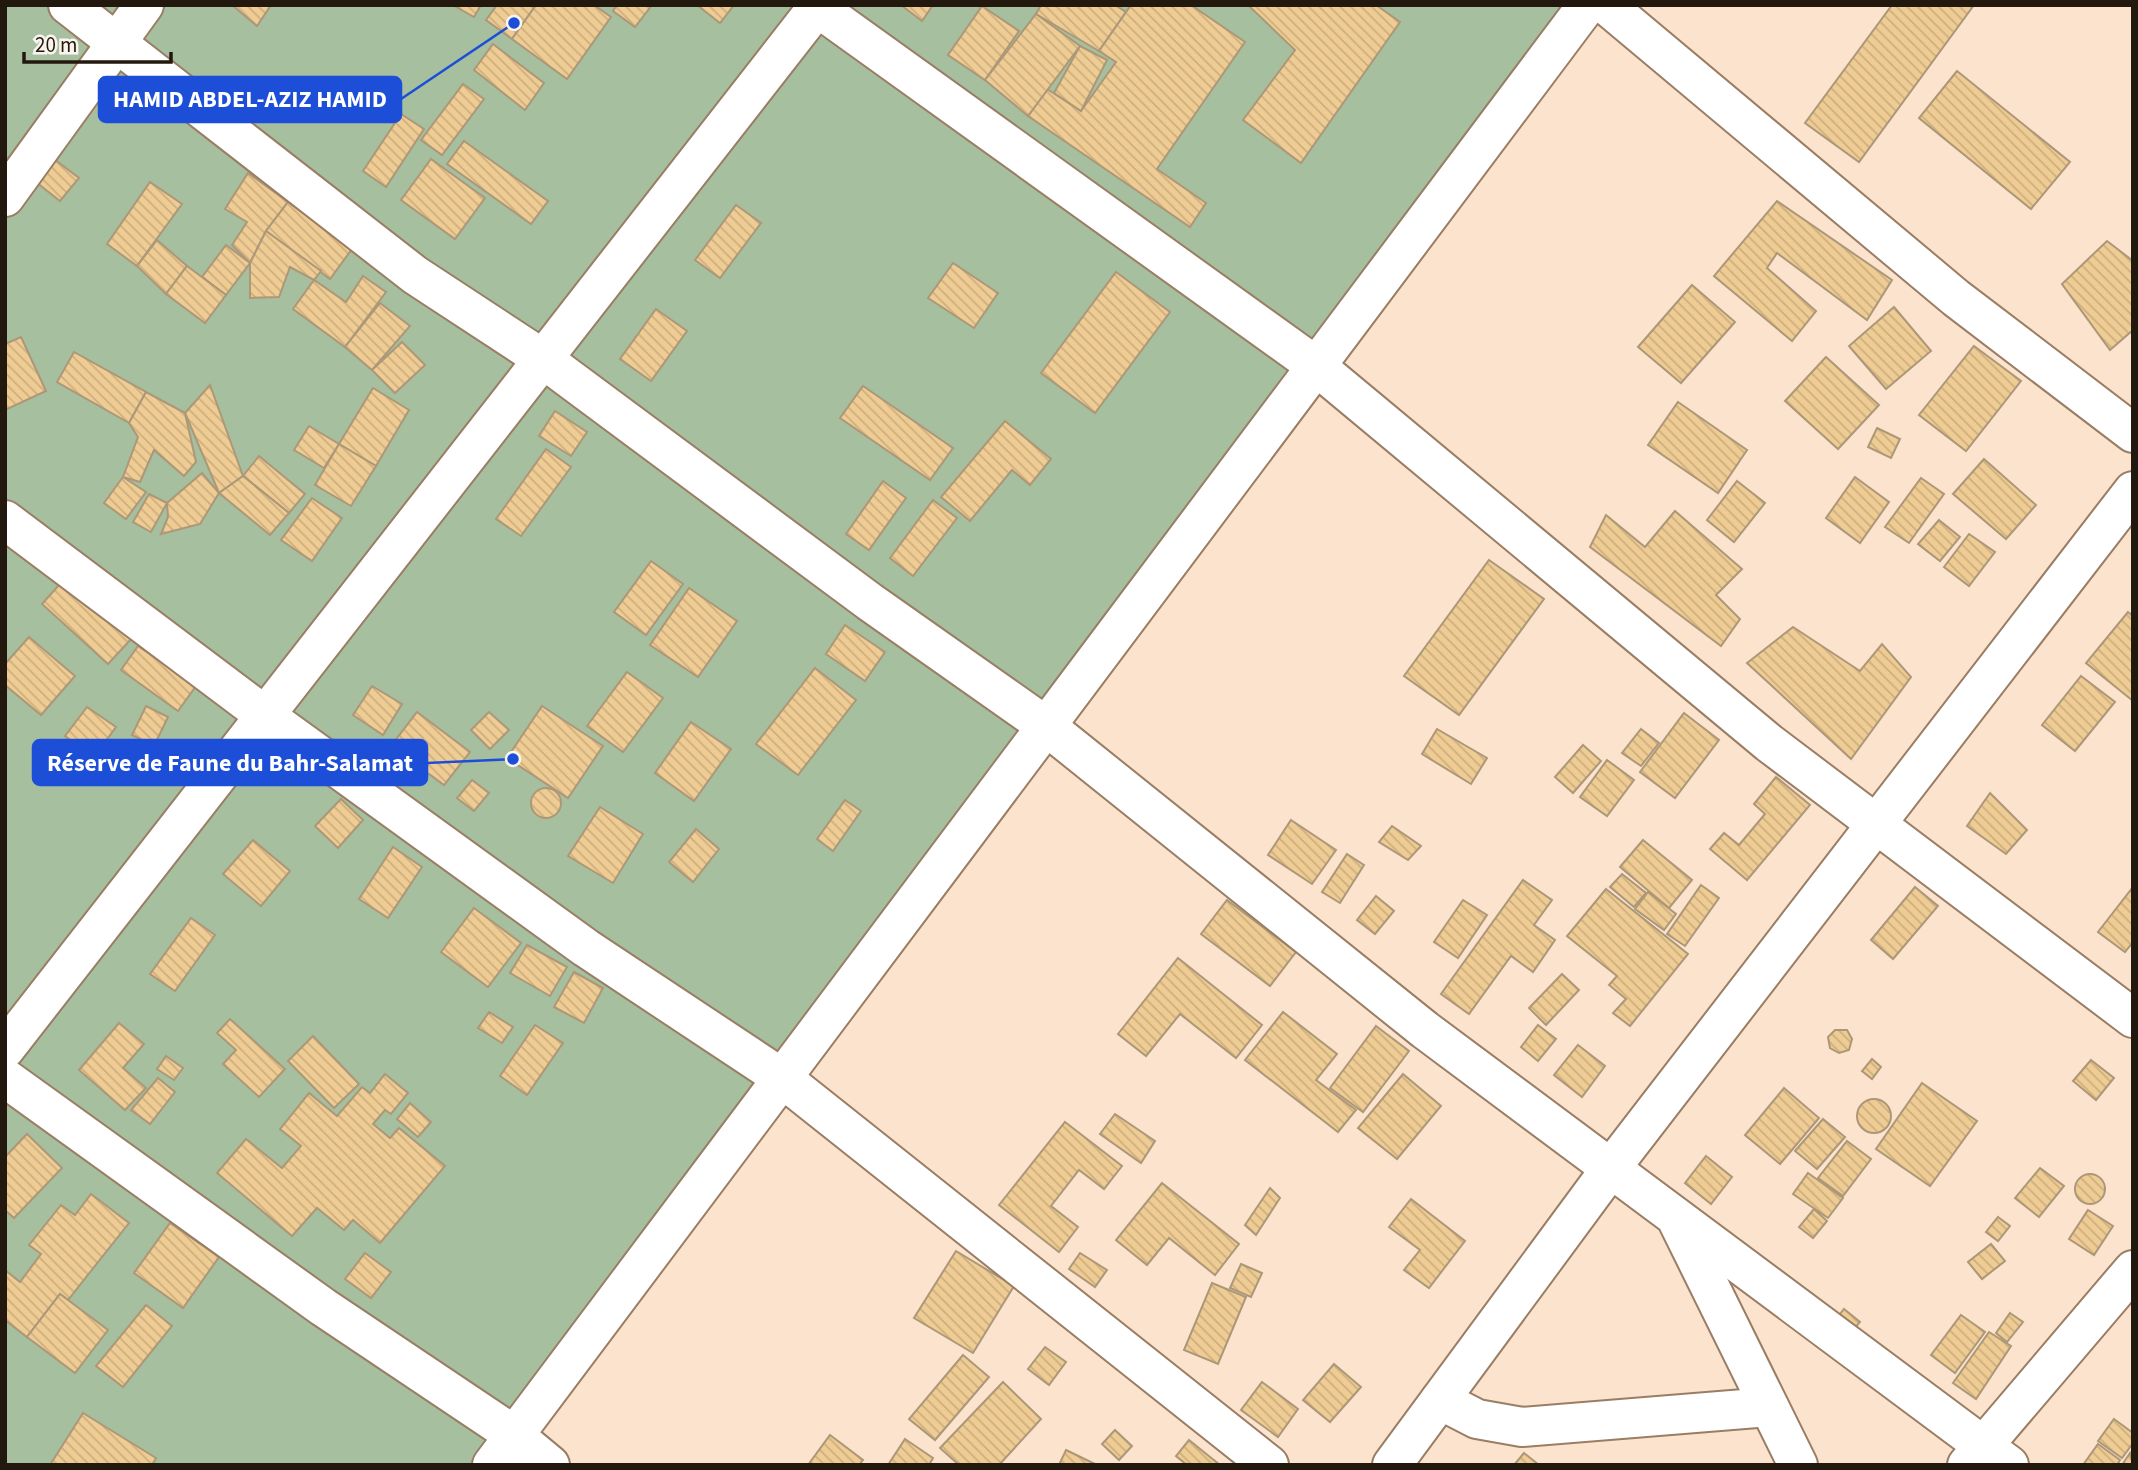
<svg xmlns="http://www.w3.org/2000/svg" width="2138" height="1470" font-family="'Source Sans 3',sans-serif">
<defs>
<pattern id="building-back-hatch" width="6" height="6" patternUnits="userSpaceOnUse" patternTransform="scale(1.75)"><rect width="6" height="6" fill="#efcc93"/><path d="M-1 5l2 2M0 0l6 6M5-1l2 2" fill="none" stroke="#cdae7e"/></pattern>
</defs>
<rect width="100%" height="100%" fill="#fce3cd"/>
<polygon fill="#a6bf9f" points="5,5 1575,5 494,1465 5,1465"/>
<g fill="url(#building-back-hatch)" stroke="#ac9878" stroke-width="2">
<polygon points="232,5 271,5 257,26"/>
<polygon points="453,5 481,5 474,17"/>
<polygon points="497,5 536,5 512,39 486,20"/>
<polygon points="536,5 594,5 611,17 567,79 512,39"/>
<polygon points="617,5 652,5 635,27 613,11"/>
<polygon points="697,5 734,5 720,23"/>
<polygon points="901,5 933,5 922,21"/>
<polygon points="1041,5 1115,5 1126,12 1099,51 1036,14"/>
<polygon points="1131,5 1191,5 1245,42 1157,169 1206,203 1190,227 1028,116 1047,89 1081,111 1116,62 1099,51"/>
<polygon points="1248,5 1376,5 1400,22 1301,163 1243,120 1295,50"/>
<polygon points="1892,5 1974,5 1859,162 1805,123"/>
<polygon points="982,6 1019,31 985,80 948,55"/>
<polygon points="1036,14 1080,46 1028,116 985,80"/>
<polygon points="493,44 544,83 525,110 474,70"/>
<polygon points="1080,46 1107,60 1081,111 1054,93"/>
<polygon points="1957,71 2070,162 2031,209 1919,118"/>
<polygon points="463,84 484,99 442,155 421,140"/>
<polygon points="401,114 424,129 386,187 363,171"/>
<polygon points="464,141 548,201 531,224 447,164"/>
<polygon points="54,159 79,178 60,201 36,182"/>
<polygon points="431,159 485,198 455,239 401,200"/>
<polygon points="248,173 288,202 266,231 250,263 232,245 247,222 225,209"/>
<polygon points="150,182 182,204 137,266 107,244"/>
<polygon points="1777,201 1892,280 1867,320 1777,253 1767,268 1816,311 1792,341 1714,276"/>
<polygon points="288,202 352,249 330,279 266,231"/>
<polygon points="736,205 761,223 720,278 695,260"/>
<polygon points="266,231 321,271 314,280 290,267 279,297 250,298 250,263"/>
<polygon points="157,240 187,266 166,294 137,266"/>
<polygon points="2107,241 2133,261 2133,330 2110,350 2062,284"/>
<polygon points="226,245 250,263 226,295 202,277"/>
<polygon points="953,263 998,293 974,328 928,298"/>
<polygon points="187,266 226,295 205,323 166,294"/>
<polygon points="1116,272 1170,312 1095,413 1041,373"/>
<polygon points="363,276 386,292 345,347 293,309 314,280 346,302"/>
<polygon points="1692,285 1735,322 1681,383 1638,347"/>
<polygon points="380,303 410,326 372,370 345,347"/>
<polygon points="1894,307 1931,351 1886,389 1849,346"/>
<polygon points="656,309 687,331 651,381 620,359"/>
<polygon points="21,337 46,391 5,410 5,344"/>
<polygon points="402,342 425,365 395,393 372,370"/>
<polygon points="1974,346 2021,381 1966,451 1919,415"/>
<polygon points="74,352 146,392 129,423 57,382"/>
<polygon points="1826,357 1879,405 1838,449 1785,401"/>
<polygon points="210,385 243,476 219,493 185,413"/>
<polygon points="863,386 953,448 930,480 840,418"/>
<polygon points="373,388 409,410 376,466 339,444"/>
<polygon points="146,392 185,413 196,462 184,476 154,450 140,482 123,477 138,437 129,423"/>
<polygon points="1678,402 1747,450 1718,493 1648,445"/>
<polygon points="555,411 587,432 571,456 539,436"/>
<polygon points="1005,421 1051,459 1030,485 1012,470 970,521 941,497"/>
<polygon points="309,426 339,444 324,468 294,450"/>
<polygon points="1877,428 1900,439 1891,458 1868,447"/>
<polygon points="339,444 376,466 351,506 315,485"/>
<polygon points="546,449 571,467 521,536 496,519"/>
<polygon points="259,456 305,494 289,513 243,476"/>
<polygon points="1984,459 2036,505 2006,539 1953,494"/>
<polygon points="202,473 219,493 200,524 161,534 168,517 167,503"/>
<polygon points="243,476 289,513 270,535 219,493"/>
<polygon points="123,477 146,492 126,519 104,503"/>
<polygon points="1855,477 1889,502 1860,543 1826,518"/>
<polygon points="1921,478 1944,494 1909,543 1885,527"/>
<polygon points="883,481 906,498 869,550 846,534"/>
<polygon points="1737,481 1765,503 1734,542 1707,520"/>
<polygon points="149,494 167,503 151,532 133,522"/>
<polygon points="312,498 342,518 312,561 281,540"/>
<polygon points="933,500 957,518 913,576 890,558"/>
<polygon points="1675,511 1742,569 1716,595 1740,619 1721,646 1590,547 1606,515 1645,547"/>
<polygon points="1939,520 1960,537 1940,561 1918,544"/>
<polygon points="1969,534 1995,552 1969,586 1944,567"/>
<polygon points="1489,560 1544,599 1459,715 1404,676"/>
<polygon points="651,561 683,584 646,635 614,612"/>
<polygon points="67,576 133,637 108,664 42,604"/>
<polygon points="689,588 737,621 698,677 650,645"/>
<polygon points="2128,612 2133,616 2133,701 2086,663"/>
<polygon points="845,625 885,652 865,681 826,654"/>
<polygon points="1793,627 1860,671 1882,644 1911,677 1851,759 1747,663"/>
<polygon points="29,637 75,676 41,715 5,685 5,664"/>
<polygon points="138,646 196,686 178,711 121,670"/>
<polygon points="815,668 856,700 798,775 756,744"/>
<polygon points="627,672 663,698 623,752 587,726"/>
<polygon points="2081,676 2115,702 2075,751 2042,725"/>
<polygon points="372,686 402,704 383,735 353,715"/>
<polygon points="146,706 168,717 154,746 132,735"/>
<polygon points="542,706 603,746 568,798 507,758"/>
<polygon points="87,707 116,727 94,757 65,736"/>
<polygon points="417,712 470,752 444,785 391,746"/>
<polygon points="489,712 509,730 490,749 471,730"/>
<polygon points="1684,713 1719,740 1675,798 1640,772"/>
<polygon points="691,722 731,749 694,801 655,773"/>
<polygon points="1437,729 1487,758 1471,784 1422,754"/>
<polygon points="1641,729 1659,743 1641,766 1622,753"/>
<polygon points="1583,745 1601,761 1573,793 1555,777"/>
<polygon points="1607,760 1634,780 1607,816 1580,797"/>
<polygon points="1776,777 1810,805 1747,880 1710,849 1724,833 1739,845 1765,814 1754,804"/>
<polygon points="472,780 489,793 474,811 457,798"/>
<circle cx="546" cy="803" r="15"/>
<polygon points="1990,793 2027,830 2006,854 1967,826"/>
<polygon points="341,799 363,820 338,848 315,826"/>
<polygon points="845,800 861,811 833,851 817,839"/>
<polygon points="600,807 643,834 613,883 568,856"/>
<polygon points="1291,820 1336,850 1312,884 1268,855"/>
<polygon points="1392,826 1421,846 1408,860 1379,842"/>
<polygon points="696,829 719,849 693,882 669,862"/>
<polygon points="253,840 290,871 261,906 223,874"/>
<polygon points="1643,840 1692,880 1669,908 1620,867"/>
<polygon points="393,847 422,867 388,918 359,899"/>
<polygon points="1347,854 1364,865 1340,903 1322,892"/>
<polygon points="1622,874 1646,893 1634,907 1610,887"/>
<polygon points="1523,880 1552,900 1534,925 1555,940 1533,972 1511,956 1469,1014 1441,994"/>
<polygon points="1701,885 1719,898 1685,946 1667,934"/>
<polygon points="1915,887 1938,906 1893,959 1871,940"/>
<polygon points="2133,887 2133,942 2125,952 2098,932"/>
<polygon points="1606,889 1688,954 1630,1026 1613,1013 1626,999 1609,985 1617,976 1567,936"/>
<polygon points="1648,892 1676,914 1664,930 1635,909"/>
<polygon points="1376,896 1394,911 1375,934 1357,920"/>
<polygon points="1227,900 1296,952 1270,986 1201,934"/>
<polygon points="1463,900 1487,915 1458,958 1434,942"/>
<polygon points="474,908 521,943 488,987 441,952"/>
<polygon points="191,918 215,935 175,991 150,974"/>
<polygon points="527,945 567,967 550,996 510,973"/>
<polygon points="1178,958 1262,1025 1236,1058 1180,1014 1146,1056 1118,1034"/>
<polygon points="574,972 603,988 584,1023 554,1007"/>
<polygon points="1562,974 1579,990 1546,1025 1529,1008"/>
<polygon points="489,1012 513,1027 502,1043 478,1028"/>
<polygon points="1283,1012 1337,1054 1316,1080 1356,1110 1338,1132 1245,1060"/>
<polygon points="230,1019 285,1069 259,1097 223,1064 236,1050 217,1033"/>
<polygon points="119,1023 144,1044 123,1068 146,1088 125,1110 79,1070"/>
<polygon points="535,1025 563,1043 527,1095 500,1076"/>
<polygon points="1538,1025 1556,1039 1538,1061 1521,1047"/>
<polygon points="1376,1026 1409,1051 1363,1112 1330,1088"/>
<polygon points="1835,1030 1847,1030 1852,1039 1849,1050 1839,1053 1830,1048 1828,1037"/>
<polygon points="313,1036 359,1084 334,1108 288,1061"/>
<polygon points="1578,1045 1605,1066 1582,1097 1554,1075"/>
<polygon points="166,1056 183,1068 174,1080 157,1069"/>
<polygon points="1872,1059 1881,1067 1872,1079 1862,1071"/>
<polygon points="2091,1060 2114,1078 2096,1100 2073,1081"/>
<polygon points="385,1074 408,1093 391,1114 385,1110 373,1124 390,1138 399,1128 445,1166 380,1243 353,1220 344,1230 317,1208 292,1236 217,1173 246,1139 282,1168 301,1146 280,1129 309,1093 337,1116 362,1087 370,1093"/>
<polygon points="1403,1074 1441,1106 1397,1159 1358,1128"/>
<polygon points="158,1078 175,1092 150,1124 131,1110"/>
<polygon points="1922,1083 1977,1121 1930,1186 1876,1149"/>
<polygon points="1784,1088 1819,1118 1780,1164 1745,1135"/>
<circle cx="1874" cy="1116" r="17"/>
<polygon points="410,1103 431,1122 418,1137 397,1119"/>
<polygon points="1115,1114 1155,1141 1141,1163 1100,1134"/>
<polygon points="1823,1119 1845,1137 1817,1169 1795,1151"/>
<polygon points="1065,1122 1122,1166 1104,1189 1079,1170 1051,1206 1078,1227 1059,1252 999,1205"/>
<polygon points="27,1134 62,1168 14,1218 5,1210 5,1157"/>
<polygon points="1847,1141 1871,1159 1843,1196 1818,1178"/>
<polygon points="1706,1156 1732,1177 1711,1204 1685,1183"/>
<polygon points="2040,1168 2064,1186 2039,1217 2015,1198"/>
<polygon points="1808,1173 1843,1198 1828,1218 1793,1194"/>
<circle cx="2090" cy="1189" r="15"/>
<polygon points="1162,1183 1239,1244 1215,1275 1169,1238 1147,1265 1116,1240"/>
<polygon points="1270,1188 1280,1198 1256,1235 1245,1225"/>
<polygon points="91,1194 129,1223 68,1300 60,1294 27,1337 5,1320 5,1270 20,1282 41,1254 29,1245 61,1205 75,1215"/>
<polygon points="1411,1199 1465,1241 1429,1288 1404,1270 1420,1250 1389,1227"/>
<polygon points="1814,1209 1827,1221 1813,1238 1799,1227"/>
<polygon points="2088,1210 2113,1226 2094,1255 2069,1239"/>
<polygon points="1998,1217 2010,1226 1998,1241 1986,1232"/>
<polygon points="170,1223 219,1257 183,1308 134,1273"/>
<polygon points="1991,1244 2005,1261 1982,1279 1968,1262"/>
<polygon points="956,1251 1014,1286 973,1353 914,1318"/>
<polygon points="365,1253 391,1272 371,1298 345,1279"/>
<polygon points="1080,1253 1107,1270 1095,1287 1069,1269"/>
<polygon points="1241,1264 1262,1273 1251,1297 1230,1288"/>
<polygon points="1212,1283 1246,1297 1218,1364 1184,1350"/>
<polygon points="60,1294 108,1330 75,1373 27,1337"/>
<polygon points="146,1305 172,1326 123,1387 96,1366"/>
<polygon points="1844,1309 1860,1322 1849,1335 1833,1323"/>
<polygon points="2010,1313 2023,1322 2007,1342 1996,1333"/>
<polygon points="1961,1315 1985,1332 1955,1373 1931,1355"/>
<polygon points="1989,1332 2011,1346 1976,1399 1953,1383"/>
<polygon points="1045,1347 1066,1362 1049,1385 1028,1369"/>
<polygon points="963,1355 989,1377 935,1440 909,1419"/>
<polygon points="1334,1364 1361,1387 1330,1422 1303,1400"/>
<polygon points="1003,1382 1041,1419 999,1465 959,1465 940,1448"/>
<polygon points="1262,1382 1298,1409 1278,1437 1241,1410"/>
<polygon points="83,1413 156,1458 152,1465 50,1465"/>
<polygon points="2114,1419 2133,1433 2133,1443 2122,1458 2098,1441"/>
<polygon points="1115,1430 1132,1446 1119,1460 1102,1444"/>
<polygon points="830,1435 863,1460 859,1465 808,1465"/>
<polygon points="905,1439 933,1458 929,1465 888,1465"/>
<polygon points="1189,1440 1220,1465 1187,1465 1176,1456"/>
<polygon points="2098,1444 2120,1460 2117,1465 2083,1465"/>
<polygon points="1066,1450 1097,1465 1059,1465"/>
<polygon points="1524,1453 1539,1465 1514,1465"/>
<polygon points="2130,1453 2133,1465 2122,1465"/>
</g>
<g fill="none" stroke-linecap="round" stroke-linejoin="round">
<defs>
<g id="street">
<polyline points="68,5 415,275 543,359 870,602 1046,726 1425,1030 2009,1465"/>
<polyline points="814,5 1316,366 1769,743 2133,1018"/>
<polyline points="1606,5 1956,298 2133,433"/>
<polyline points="5,197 144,5"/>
<polyline points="5,520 267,717 586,948 782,1078 1269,1465"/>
<polyline points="5,1049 819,5"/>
<polyline points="5,1078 323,1307 514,1435 550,1465"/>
<polyline points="1678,1222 1798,1465"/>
<polyline points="1440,1400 1477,1419 1522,1427 1769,1407"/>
<polyline points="1392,1465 1611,1168 2133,491"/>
<polyline points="1967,1465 2133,1270"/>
</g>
<polyline id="primary" points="492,1465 1587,5"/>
</defs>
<use href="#street" stroke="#997d64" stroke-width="42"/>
<use href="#primary" stroke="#997d64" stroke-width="42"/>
<use href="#street" stroke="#fff" stroke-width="38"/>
<use href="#primary" stroke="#fff" stroke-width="38"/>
</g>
<path fill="none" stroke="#1d4ed8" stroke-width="2.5" d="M514 23L401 99M513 759L427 763"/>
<g fill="#1d4ed8" stroke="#faf4ef" stroke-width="2.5">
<circle cx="514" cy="23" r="7"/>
<circle cx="513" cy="759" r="7"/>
</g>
<g fill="#1d4ed8" stroke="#1d4ed8" stroke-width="2.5">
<rect x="99" y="77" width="302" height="45" rx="7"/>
<rect x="33" y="740" width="394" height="45" rx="7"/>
</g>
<g font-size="24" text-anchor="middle" font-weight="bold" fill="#fff">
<text x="250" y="107">HAMID ABDEL-AZIZ HAMID</text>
<text x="230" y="771">Réserve de Faune du Bahr-Salamat</text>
</g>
<rect width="2138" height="1470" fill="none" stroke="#23180e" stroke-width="14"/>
<path d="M24 52v10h147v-10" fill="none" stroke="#23180e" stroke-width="3.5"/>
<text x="35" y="52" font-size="21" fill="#23180e" stroke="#faf4ef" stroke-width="5" paint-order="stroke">20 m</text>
</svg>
